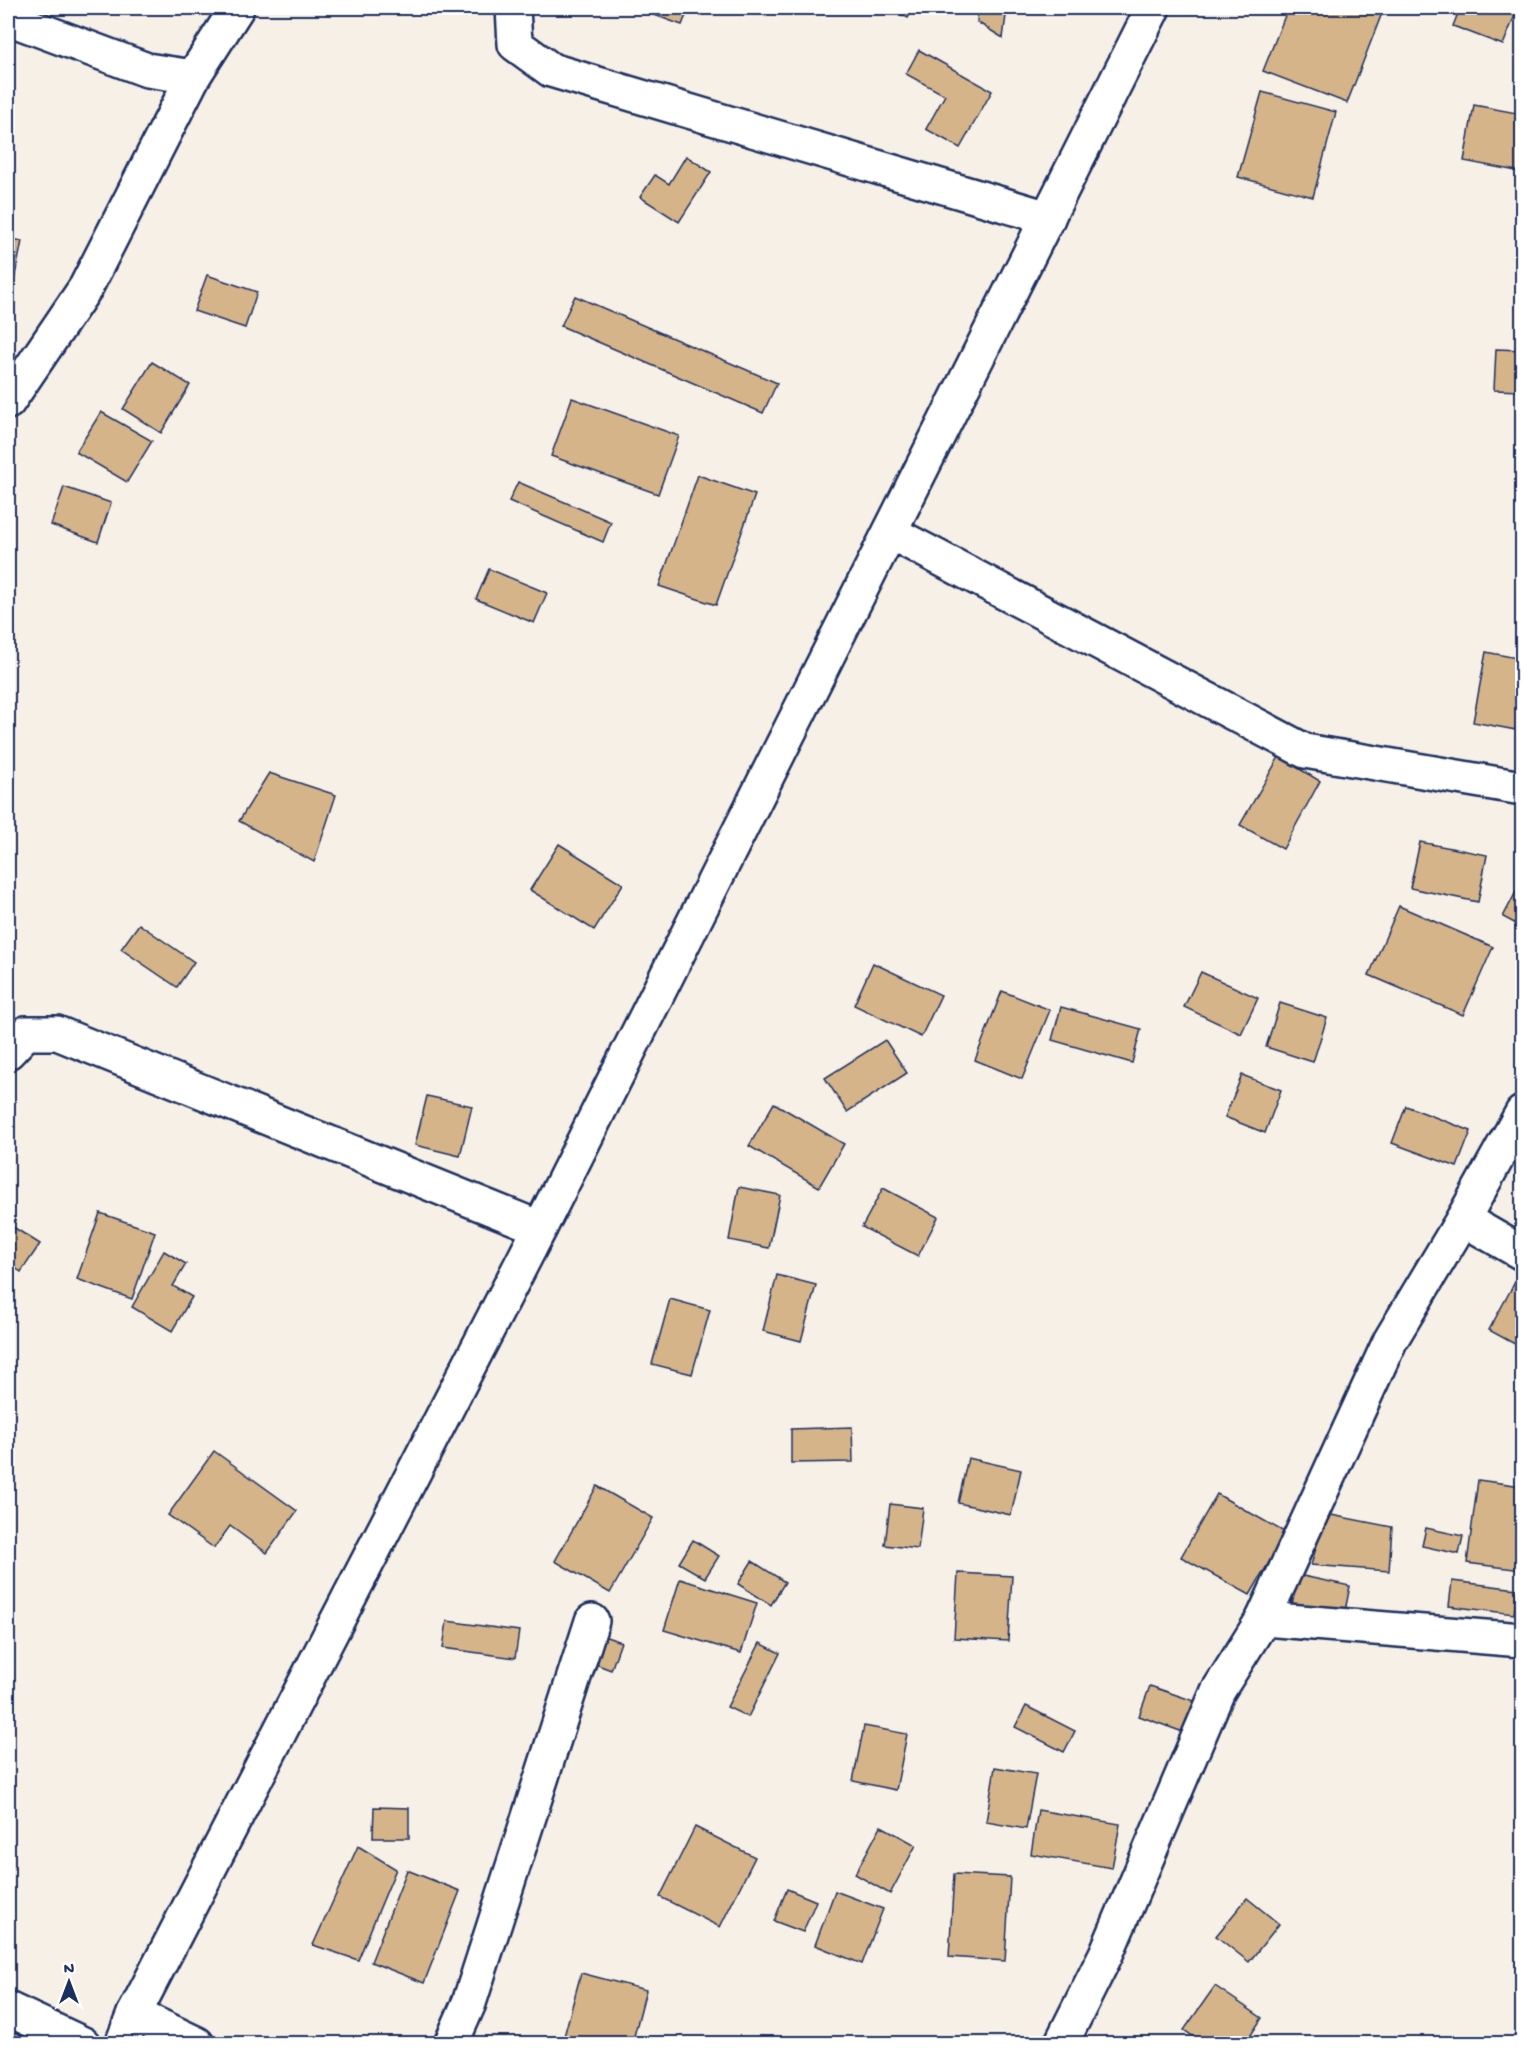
<svg xmlns="http://www.w3.org/2000/svg" width="1530" height="2051" font-family="'Gochi Hand',sans-serif">
<rect width="100%" height="100%" fill="#f7f0e7"/>
<filter id="ink" filterUnits="userSpaceOnUse"><feTurbulence type="fractalNoise" baseFrequency=".0167" numOctaves="2"/><feDisplacementMap in="SourceGraphic" scale="12" xChannelSelector="R" yChannelSelector="G"/><feConvolveMatrix kernelMatrix="1 2 1 2 8 2 1 2 1" color-interpolation-filters="sRGB"/></filter>
<g filter="url(#ink)">
<g fill="#d6b489" stroke="#1b2f5e" stroke-width="1.5">
<polygon points="394,8 409,8 405,14"/>
<polygon points="635,8 689,8 682,25"/>
<polygon points="893,8 914,8 908,18 892,10"/>
<polygon points="978,8 1007,8 1003,38 977,22"/>
<polygon points="1288,8 1384,8 1347,103 1263,71"/>
<polygon points="1460,8 1518,8 1503,45 1453,26"/>
<polygon points="919,50 992,91 960,148 926,129 945,95 906,74"/>
<polygon points="1262,92 1336,112 1313,197 1238,177"/>
<polygon points="1474,105 1522,114 1522,172 1464,161"/>
<polygon points="686,156 711,172 679,222 640,197 655,175 669,184"/>
<polygon points="8,238 22,241 8,311"/>
<polygon points="207,275 257,292 245,328 194,311"/>
<polygon points="575,296 777,383 763,413 561,326"/>
<polygon points="1496,349 1522,350 1522,391 1494,390"/>
<polygon points="152,362 190,385 161,433 123,409"/>
<polygon points="572,398 679,436 658,494 551,456"/>
<polygon points="101,412 152,441 127,482 76,452"/>
<polygon points="698,475 755,495 716,605 659,586"/>
<polygon points="518,482 611,522 603,542 509,501"/>
<polygon points="64,487 111,503 98,542 51,525"/>
<polygon points="489,569 547,593 534,623 476,599"/>
<polygon points="1486,652 1522,659 1522,695 1516,730 1473,722"/>
<polygon points="1279,757 1320,781 1283,849 1240,825"/>
<polygon points="269,773 336,795 314,862 239,821"/>
<polygon points="1420,842 1487,855 1478,902 1410,888"/>
<polygon points="559,844 623,884 594,930 530,890"/>
<polygon points="1518,888 1522,890 1522,927 1503,917"/>
<polygon points="1399,906 1493,947 1463,1015 1369,975"/>
<polygon points="139,924 194,962 177,987 121,949"/>
<polygon points="873,963 941,995 921,1037 854,1005"/>
<polygon points="1201,972 1258,998 1241,1034 1184,1007"/>
<polygon points="1002,991 1050,1010 1022,1079 975,1060"/>
<polygon points="1280,1003 1327,1018 1313,1062 1266,1047"/>
<polygon points="1061,1007 1141,1029 1132,1063 1052,1040"/>
<polygon points="885,1040 907,1073 847,1112 825,1078"/>
<polygon points="1242,1075 1281,1090 1265,1133 1225,1117"/>
<polygon points="427,1096 472,1106 460,1156 415,1145"/>
<polygon points="774,1103 844,1144 819,1187 749,1146"/>
<polygon points="1406,1106 1471,1131 1457,1167 1392,1143"/>
<polygon points="739,1187 780,1195 769,1248 729,1240"/>
<polygon points="883,1188 938,1217 918,1256 862,1227"/>
<polygon points="100,1213 155,1232 132,1299 77,1279"/>
<polygon points="10,1225 40,1244 21,1272 8,1263 8,1230"/>
<polygon points="164,1251 186,1264 173,1286 192,1297 172,1331 132,1307"/>
<polygon points="1522,1269 1522,1348 1489,1330"/>
<polygon points="777,1275 816,1285 801,1341 763,1331"/>
<polygon points="670,1299 710,1310 692,1374 652,1364"/>
<polygon points="852,1427 853,1462 791,1463 791,1429"/>
<polygon points="214,1451 297,1511 267,1553 230,1526 214,1548 168,1515"/>
<polygon points="968,1458 1021,1470 1011,1515 958,1503"/>
<polygon points="1478,1480 1522,1486 1522,1570 1467,1563"/>
<polygon points="597,1486 653,1518 610,1593 555,1561"/>
<polygon points="1217,1494 1286,1533 1250,1595 1181,1557"/>
<polygon points="890,1504 923,1508 918,1549 885,1545"/>
<polygon points="1326,1514 1392,1527 1389,1571 1311,1565"/>
<polygon points="1426,1528 1463,1536 1459,1554 1422,1546"/>
<polygon points="693,1540 719,1556 705,1578 679,1563"/>
<polygon points="752,1561 785,1582 771,1605 738,1584"/>
<polygon points="958,1573 1012,1576 1008,1641 954,1638"/>
<polygon points="1298,1575 1350,1586 1344,1616 1292,1605"/>
<polygon points="680,1579 757,1603 741,1653 664,1630"/>
<polygon points="1452,1581 1517,1589 1514,1614 1449,1606"/>
<polygon points="447,1621 519,1631 515,1658 443,1648"/>
<polygon points="595,1633 621,1642 611,1670 585,1660"/>
<polygon points="760,1643 780,1653 748,1717 727,1707"/>
<polygon points="1150,1686 1194,1701 1183,1732 1139,1716"/>
<polygon points="1026,1706 1075,1731 1064,1752 1015,1727"/>
<polygon points="864,1726 907,1734 896,1790 853,1781"/>
<polygon points="995,1767 1036,1774 1026,1829 986,1822"/>
<polygon points="374,1807 409,1808 409,1838 373,1838"/>
<polygon points="1038,1810 1120,1824 1112,1868 1031,1854"/>
<polygon points="881,1826 916,1845 890,1894 855,1874"/>
<polygon points="695,1827 755,1857 720,1927 660,1897"/>
<polygon points="358,1846 396,1869 358,1960 313,1945"/>
<polygon points="407,1870 460,1891 424,1983 371,1962"/>
<polygon points="954,1874 1010,1877 1005,1961 949,1957"/>
<polygon points="787,1889 816,1901 803,1932 774,1921"/>
<polygon points="835,1891 883,1909 862,1964 815,1945"/>
<polygon points="1247,1898 1279,1924 1249,1962 1216,1936"/>
<polygon points="581,1973 646,1990 632,2044 562,2044"/>
<polygon points="1215,1986 1262,2018 1245,2044 1204,2044 1184,2030"/>
</g>
<g fill="none" stroke-linecap="round" stroke-linejoin="round">
<defs>
<g id="minor">
<polyline points="513,8 515,44 551,70 1048,218"/>
<polyline points="8,18 147,70 193,77"/>
<polyline points="8,402 86,287 193,77 237,8"/>
<polyline points="890,532 1305,751 1522,788"/>
<polyline points="8,1052 26,1033 57,1033 540,1228"/>
<polyline points="1463,1219 1522,1253"/>
<polyline points="1263,1619 1522,1640"/>
<polyline points="8,2009 83,2044"/>
<polyline points="134,2014 197,2044"/>
<polyline points="451,2044 469,2003 592,1621"/>
<polyline points="1061,2044 1106,1954 1218,1691 1263,1619 1390,1341 1463,1219 1522,1113"/>
</g>
<polyline id="major" points="122,2044 134,2014 540,1228 1153,8"/>
</defs>
<use href="#minor" stroke="#1b2f5e" stroke-width="38"/>
<use href="#major" stroke="#1b2f5e" stroke-width="38"/>
<use href="#minor" stroke="#fff" stroke-width="33"/>
<use href="#major" stroke="#fff" stroke-width="33"/>
</g>
</g>
<rect width="1530" height="2051" fill="none" stroke="#fff" stroke-width="30"/>
<rect x="15" y="15" width="1500" height="2021" fill="none" stroke="#1b2f5e" stroke-width="2" filter="url(#ink)"/>
<g transform="translate(69 1982)" stroke="#ffffff" stroke-width="4.5" paint-order="stroke">
<path d="M0-4.5L10 22L0 15L-10 22Z" fill="#1b2f5e"/>
<text y="-9" font-size="16" font-weight="bold" text-anchor="middle" fill="#1b2f5e">N</text>
</g>
</svg>
